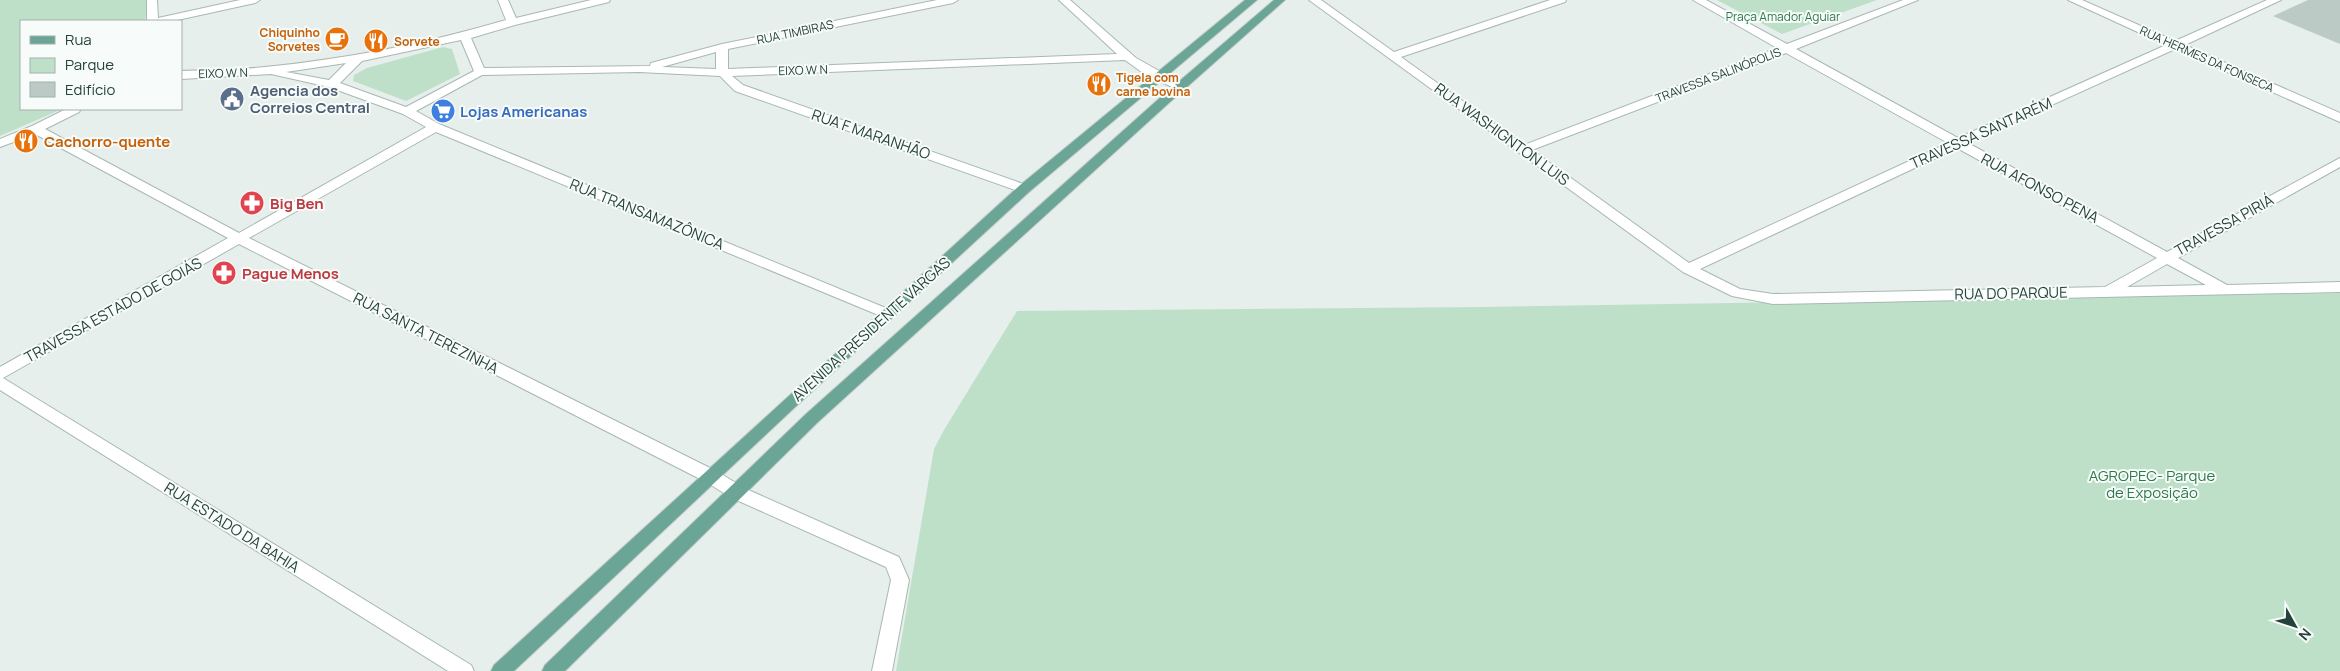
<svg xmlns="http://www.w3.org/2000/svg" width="2340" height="671" font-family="Manrope,sans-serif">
<rect width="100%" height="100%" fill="#e6efeb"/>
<g fill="#bfe0c8">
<polygon points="0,0 148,0 145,21 21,21 21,109 62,109 0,136"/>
<polygon points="1717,0 1877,0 1782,34"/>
<polygon points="443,47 452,49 460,74 406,101 353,81 354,75 367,68"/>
<polygon points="2340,293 2340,671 896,671 934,449 944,430 1017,311 1482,307"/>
</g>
<polygon fill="#bbcac4" points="2308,0 2340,0 2340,44 2273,16"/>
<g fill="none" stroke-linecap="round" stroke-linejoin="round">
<defs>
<g id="minor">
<polygon points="147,0 157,0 158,18 240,0 260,0 255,3 173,21 147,21"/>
<path d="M498,0H508L516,18L591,0H610L609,2L515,25L471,38L484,68L650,66L651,63L722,44L937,0H958L953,3L728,49V69L1117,54L1059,0H1070L1136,58L1186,86L1180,90L1176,89L1143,73L1125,60L732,76L743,85L1029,186L1031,189L1029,192L1024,193L735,91L720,76L639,72L482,75L416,111L439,124L893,311L895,314L893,317L888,319L436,132L249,238L718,472L744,488L899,557L909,580L892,671H872L891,580L886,567L732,498L706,482L239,244L3,378L471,665L474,671H448L0,390V367L228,238L35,134L0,147V139L32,126L66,109H81L79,112L45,129L239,233L426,127L403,114L329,87L271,74L181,79V71C209,70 238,70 265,67C346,59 428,43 506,20ZM461,40L474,71L406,107L340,83L362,61ZM716,52V69L662,67ZM346,63L329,80L286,72Z"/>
<path d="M1309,0H1321L1394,52L1550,0H1566L1565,2L1401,57L1524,145L1777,48L1693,0H1706L1787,44L1903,0H1918L1796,49L1958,138L2166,45L2068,0H2082L2175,41L2267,0H2281L2185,45L2340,113V122L2175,49L1968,143L2167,252L2340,158V167L2178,258L2227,285L2340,282V292L1773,304L1732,296L1683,272ZM1786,53L1948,143L1689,263L1532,150ZM1957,148L2157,258L2105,287L1773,294L1740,289L1700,269ZM2167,264L2206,285L2127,287Z"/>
</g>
<g id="major">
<polygon points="1245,0 1257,0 1029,192 792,410 514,671 491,671 494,665 1019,186"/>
<polygon points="1274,0 1285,0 1170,102 818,422 565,671 542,671 545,665 806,414 1162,96"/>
</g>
</defs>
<use href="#minor" stroke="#a8b8b2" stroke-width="2"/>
<use href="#major" stroke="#c2cac8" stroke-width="2"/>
<use href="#minor" fill="#fff" fill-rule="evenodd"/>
<use href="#major" fill="#6aa596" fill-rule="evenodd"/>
</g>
<defs>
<symbol id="cafe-disc" viewBox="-11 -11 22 22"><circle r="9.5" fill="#e8710a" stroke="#f7fbf9"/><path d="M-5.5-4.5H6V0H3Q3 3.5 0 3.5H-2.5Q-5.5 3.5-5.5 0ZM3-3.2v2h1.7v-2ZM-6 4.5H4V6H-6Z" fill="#fff"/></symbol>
<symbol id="restaurant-disc" viewBox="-11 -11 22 22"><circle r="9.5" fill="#e8710a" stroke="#f7fbf9"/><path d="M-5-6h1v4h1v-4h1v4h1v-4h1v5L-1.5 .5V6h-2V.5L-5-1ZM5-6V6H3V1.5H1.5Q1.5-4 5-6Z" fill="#fff"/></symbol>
<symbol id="civic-disc" viewBox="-11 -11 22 22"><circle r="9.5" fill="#5c6f8a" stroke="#f7fbf9"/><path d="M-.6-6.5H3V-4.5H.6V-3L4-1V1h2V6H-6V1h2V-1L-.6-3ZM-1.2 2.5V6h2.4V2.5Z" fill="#fff"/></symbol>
<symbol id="supermarket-disc" viewBox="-11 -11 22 22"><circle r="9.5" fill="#3f7fe0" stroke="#f7fbf9"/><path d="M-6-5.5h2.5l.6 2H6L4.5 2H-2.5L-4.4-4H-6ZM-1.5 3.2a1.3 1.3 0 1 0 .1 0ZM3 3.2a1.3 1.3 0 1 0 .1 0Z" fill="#fff"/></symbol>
<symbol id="pharmacy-disc" viewBox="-11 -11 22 22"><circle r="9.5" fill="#e0444e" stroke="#f7fbf9"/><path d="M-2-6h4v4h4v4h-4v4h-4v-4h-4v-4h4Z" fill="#fff"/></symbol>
</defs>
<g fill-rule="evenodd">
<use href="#cafe-disc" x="323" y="25" width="28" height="28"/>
<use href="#restaurant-disc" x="362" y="27" width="28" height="28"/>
<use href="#restaurant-disc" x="1085" y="70" width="28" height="28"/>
<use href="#civic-disc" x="218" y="85" width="28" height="28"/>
<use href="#supermarket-disc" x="429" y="97" width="28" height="28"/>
<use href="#restaurant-disc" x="12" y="127" width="28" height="28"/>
<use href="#pharmacy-disc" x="238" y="189" width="28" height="28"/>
<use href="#pharmacy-disc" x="210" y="259" width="28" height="28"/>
</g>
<g text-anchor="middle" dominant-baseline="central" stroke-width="4" stroke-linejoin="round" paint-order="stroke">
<g font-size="12" fill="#2d7a4b" stroke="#f7fbf9">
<text x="1783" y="16">Praça Amador Aguiar</text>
</g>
<g font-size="12" font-weight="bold" fill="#c56008" stroke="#f7fbf9" text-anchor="start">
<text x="320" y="32" text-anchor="end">Chiquinho<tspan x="320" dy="14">Sorvetes</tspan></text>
<text x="394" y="41">Sorvete</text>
<text x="1116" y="77">Tigela com<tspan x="1116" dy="14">carne bovina</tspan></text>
</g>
<g font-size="12" fill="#24423a" stroke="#f7fbf9">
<text transform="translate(795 32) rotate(-12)">RUA TIMBIRAS</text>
<text transform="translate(2207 59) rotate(24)">RUA HERMES DA FONSECA</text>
<text transform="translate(803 70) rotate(-2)">EIXO W N</text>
<text transform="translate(223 73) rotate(-2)">EIXO W N</text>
<text transform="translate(1718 75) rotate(-21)">TRAVESSA SALINÓPOLIS</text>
</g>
<g font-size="15" font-weight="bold" fill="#4e5e75" stroke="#f7fbf9" text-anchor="start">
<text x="250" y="90">Agencia dos<tspan x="250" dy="17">Correios Central</tspan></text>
</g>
<g font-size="15" font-weight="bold" fill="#366cbe" stroke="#f7fbf9" text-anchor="start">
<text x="460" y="111">Lojas Americanas</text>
</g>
<g font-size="15" fill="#24423a" stroke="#f7fbf9">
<text transform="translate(1981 133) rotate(-24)">TRAVESSA SANTARÉM</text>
<text transform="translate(871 134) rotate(19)">RUA F MARANHÃO</text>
<text transform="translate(1502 134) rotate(36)">RUA WASHIGNTON LUIS</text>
<text transform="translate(2040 188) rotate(28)">RUA AFONSO PENA</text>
<text transform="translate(647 214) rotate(22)">RUA TRANSAMAZÔNICA</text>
<text transform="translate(2224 225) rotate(-29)">TRAVESSA PIRIÁ</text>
<text transform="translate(2011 293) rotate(-1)">RUA DO PARQUE</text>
<text transform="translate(113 310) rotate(-29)">TRAVESSA ESTADO DE GOIÁS</text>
<text transform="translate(871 329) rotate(-42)">AVENIDA PRESIDENTE VARGAS</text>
<text transform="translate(426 333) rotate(27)">RUA SANTA TEREZINHA</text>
<text transform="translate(232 527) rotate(32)">RUA ESTADO DA BAHIA</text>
</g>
<g font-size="15" font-weight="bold" fill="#c56008" stroke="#f7fbf9" text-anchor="start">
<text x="44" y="141">Cachorro-quente</text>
</g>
<g font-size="15" font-weight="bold" fill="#be3a42" stroke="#f7fbf9" text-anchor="start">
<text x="270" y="203">Big Ben</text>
<text x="242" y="273">Pague Menos</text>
</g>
<g font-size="15" fill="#2d7a4b" stroke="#f7fbf9">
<text x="2152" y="475">AGROPEC- Parque<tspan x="2152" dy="17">de Exposição</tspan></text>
</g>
</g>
<rect x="20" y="20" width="162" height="90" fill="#f7fbf9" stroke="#a3b1ad"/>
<rect x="30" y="36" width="25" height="8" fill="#6aa596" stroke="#a3b1ad"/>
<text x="65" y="45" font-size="15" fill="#24423a">Rua</text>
<rect x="30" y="58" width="25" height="15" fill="#bfe0c8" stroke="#a3b1ad"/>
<text x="65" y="70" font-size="15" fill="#24423a">Parque</text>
<rect x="30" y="82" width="25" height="15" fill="#bbcac4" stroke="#a3b1ad"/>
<text x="65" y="95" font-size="15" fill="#24423a">Edifício</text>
<g transform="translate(2295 626) rotate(130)" stroke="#f7fbf9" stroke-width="4" paint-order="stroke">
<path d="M0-4L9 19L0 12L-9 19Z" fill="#24423a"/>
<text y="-8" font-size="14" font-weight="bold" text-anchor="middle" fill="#24423a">N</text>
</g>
</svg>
